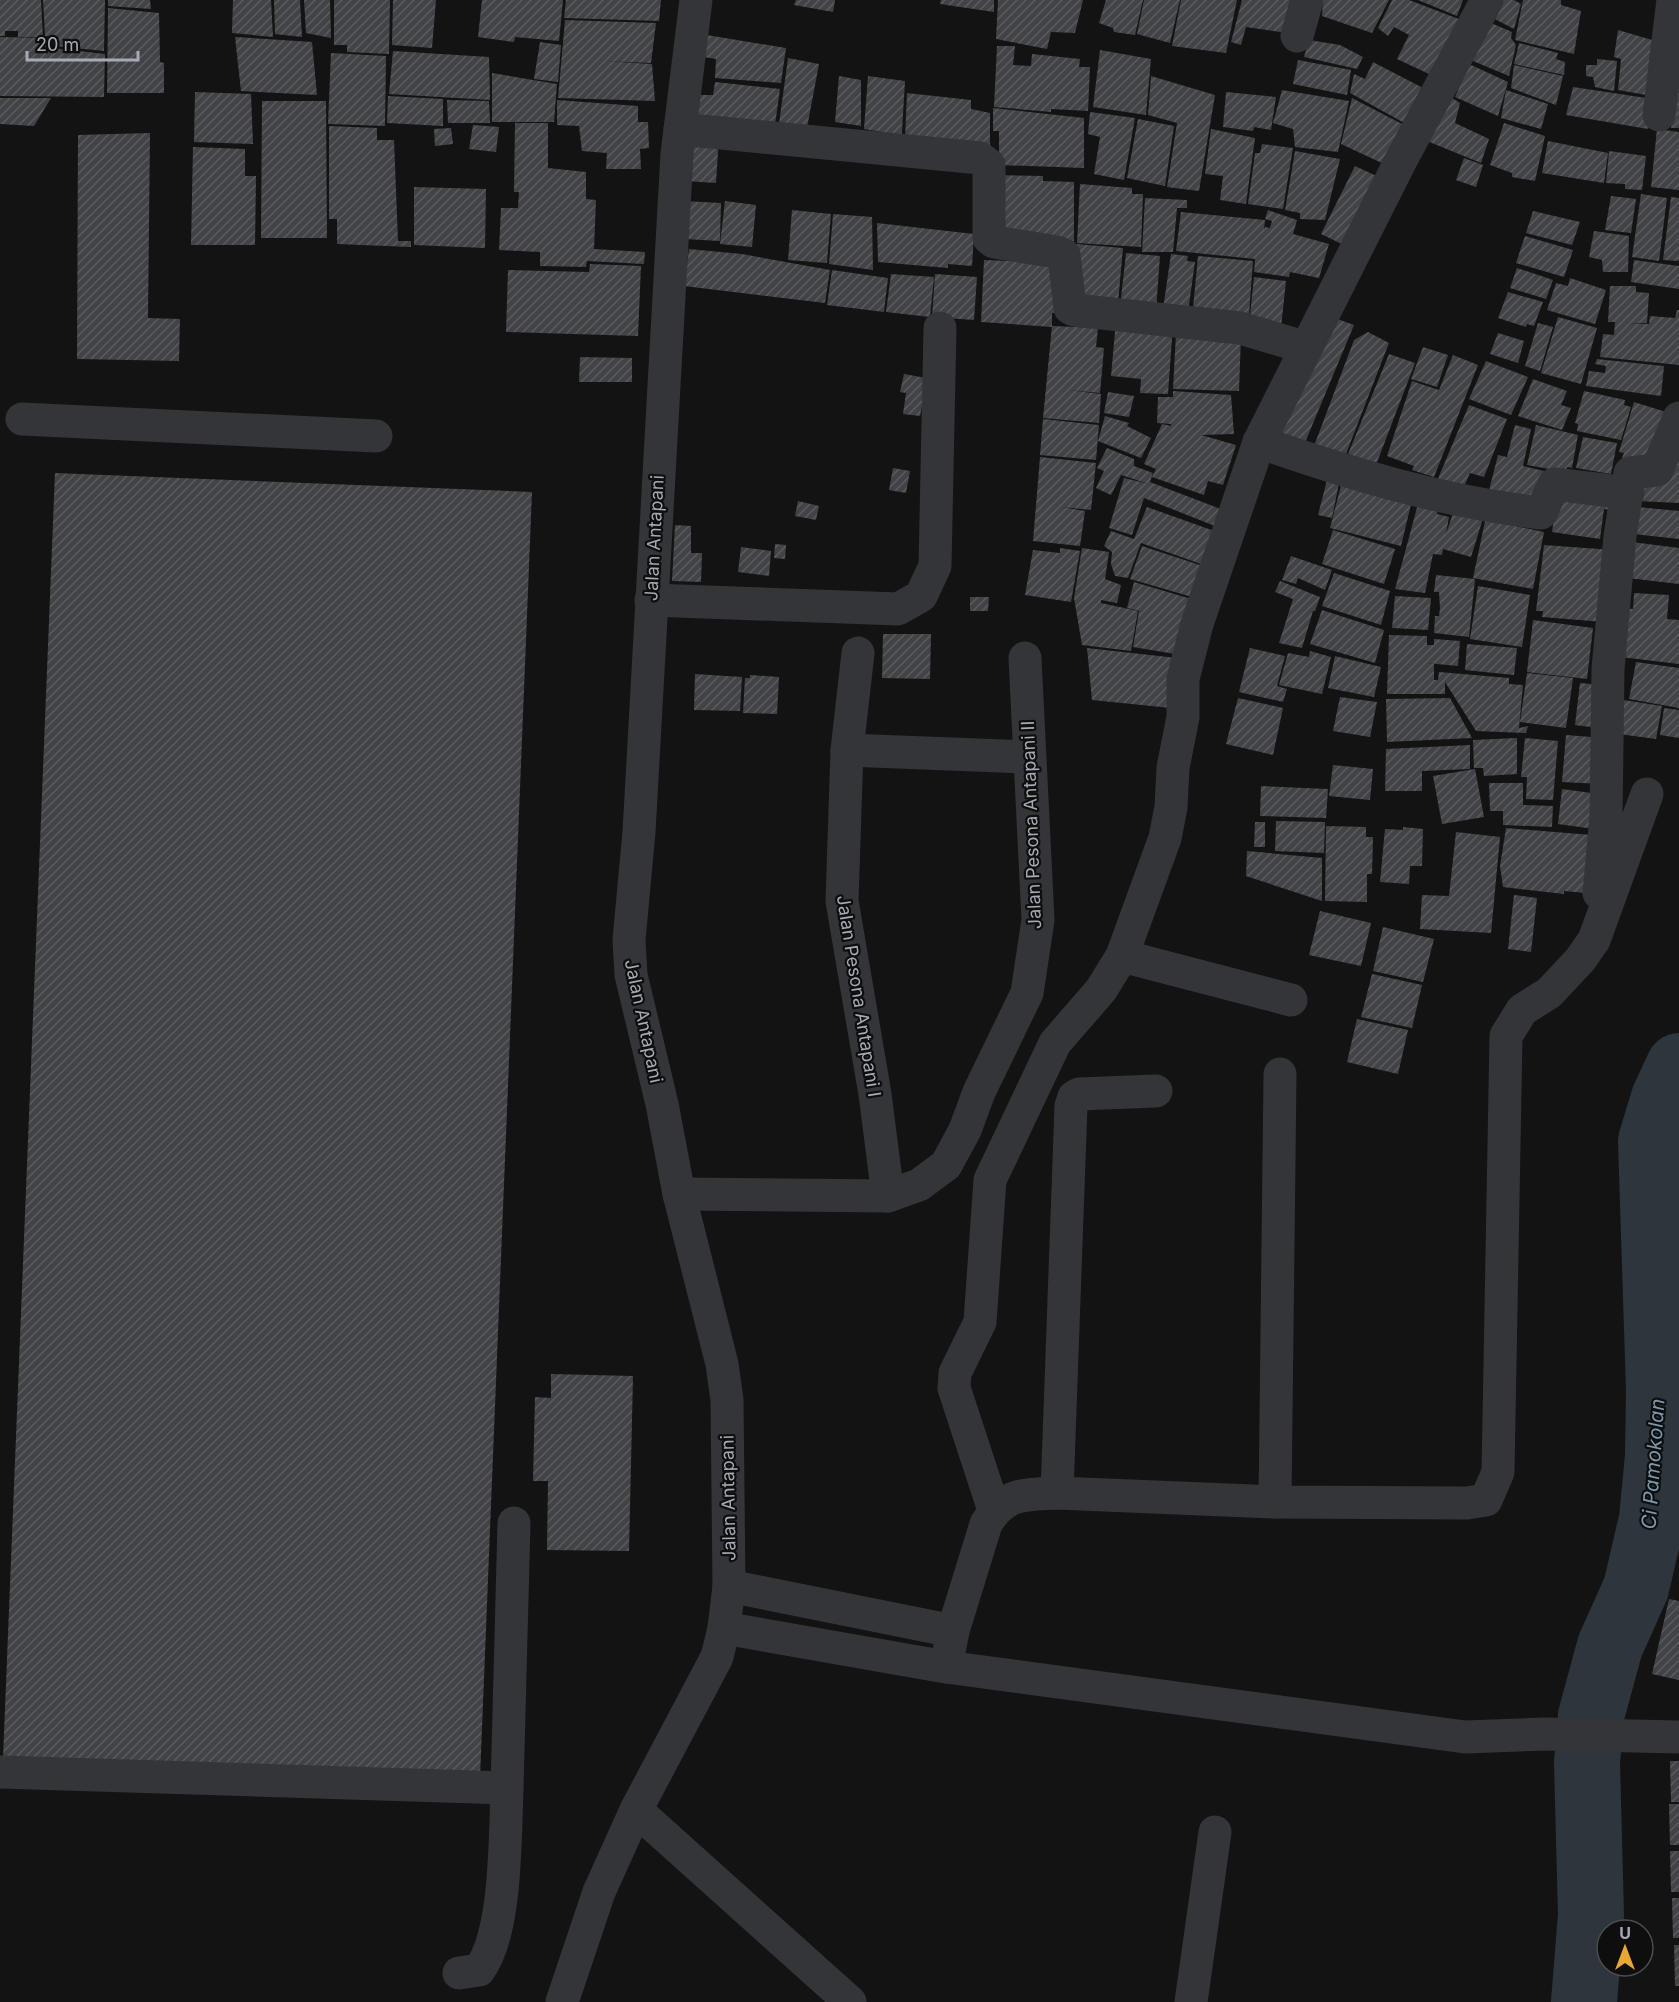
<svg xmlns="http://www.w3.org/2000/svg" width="1679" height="2002" font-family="Inter,sans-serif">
<defs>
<pattern id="building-hatch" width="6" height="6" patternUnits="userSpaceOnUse" patternTransform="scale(1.5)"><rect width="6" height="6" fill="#424347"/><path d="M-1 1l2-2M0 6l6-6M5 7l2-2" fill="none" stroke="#5a5b5f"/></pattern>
</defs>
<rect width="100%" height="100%" fill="#131314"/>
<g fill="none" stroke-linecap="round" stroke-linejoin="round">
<polyline stroke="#2d363c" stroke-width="66" points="1584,2002 1591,1915 1587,1762 1591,1716 1610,1646 1636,1588 1652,1519 1658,1456 1659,1391 1651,1141 1664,1098 1679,1066"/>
</g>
<g fill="url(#building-hatch)">
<polygon points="0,0 41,0 43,37 18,37 18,31 5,31 5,36 0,36"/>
<polygon points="43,0 105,0 104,51 54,46 53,37 45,36"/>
<polygon points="108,0 150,0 151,9 108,6"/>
<polygon points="233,0 271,0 273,37 232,33"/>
<polygon points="274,0 300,0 302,37 275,34"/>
<polygon points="304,0 330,0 331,38 306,33"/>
<polygon points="334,0 390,0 389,54 347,52 347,45 334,45"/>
<polygon points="393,0 436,0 432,48 392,45"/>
<polygon points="482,0 563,0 559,41 515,37 514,42 478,37"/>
<polygon points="566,0 661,0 659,21 564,18"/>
<polygon points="796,0 835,0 833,12 794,5"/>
<polygon points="941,0 994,0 994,12 940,4"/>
<polygon points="998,0 1083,0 1075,33 1051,32 1047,49 996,39"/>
<polygon points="1106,0 1143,0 1135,35 1114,32 1113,28 1099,23"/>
<polygon points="1144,0 1180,0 1170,43 1137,34"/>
<polygon points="1181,0 1237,0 1226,53 1172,46"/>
<polygon points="1242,0 1303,0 1293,34 1246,27 1241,45 1231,42"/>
<polygon points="1323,0 1389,0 1372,33 1322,16"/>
<polygon points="1392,0 1409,0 1464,21 1429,74 1397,59 1409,35 1394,27 1388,36 1378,28"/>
<polygon points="1418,0 1463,0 1457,16"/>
<polygon points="1494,0 1514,0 1521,4 1514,29 1487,15"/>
<polygon points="1523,0 1561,0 1561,5 1581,11 1574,54 1515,40"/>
<polygon points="108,8 159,13 160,62 164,63 164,93 107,93"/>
<polygon points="565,20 656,23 651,63 603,61 652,64 655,101 558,98"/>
<polygon points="1484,20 1512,32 1511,38 1516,45 1509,76 1461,56"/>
<polygon points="1618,30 1659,42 1652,96 1618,90 1621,59 1614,57"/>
<polygon points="701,34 786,48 781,83 715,78 716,59 698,56"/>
<polygon points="0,37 52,38 52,48 105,54 104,97 0,96"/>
<polygon points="235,37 312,42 317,95 241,91"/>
<polygon points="1309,40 1340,45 1363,57 1357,69 1304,57"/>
<polygon points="540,42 561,45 558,82 534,79"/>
<polygon points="1519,43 1558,53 1556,59 1565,62 1564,75 1514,64"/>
<polygon points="997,46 1015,46 1013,65 1031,66 1032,54 1080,59 1079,67 1090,67 1088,111 1051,109 1051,112 994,107"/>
<polygon points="1100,50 1151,59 1146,115 1093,107"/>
<polygon points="393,51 489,57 490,100 389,94"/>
<polygon points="331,53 386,56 385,126 328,124"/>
<polygon points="788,58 819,64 806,133 778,131"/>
<polygon points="1597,59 1617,61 1614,91 1595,87 1593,77 1586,76 1586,65 1597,65"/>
<polygon points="1298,60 1351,70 1347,95 1293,84"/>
<polygon points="1373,62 1425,89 1406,124 1350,93 1354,74 1365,79"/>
<polygon points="1469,64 1508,82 1498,116 1455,97"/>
<polygon points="1514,65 1563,76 1556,105 1511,88"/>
<polygon points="492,73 557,84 554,122 492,122"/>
<polygon points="839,76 861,80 861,126 835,122"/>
<polygon points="868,76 905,81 901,148 882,146 882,132 864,129"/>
<polygon points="1151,76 1215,95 1199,191 1167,187 1177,123 1148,115"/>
<polygon points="1679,79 1679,128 1671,128 1672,109"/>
<polygon points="715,82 780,89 774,132 692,126 694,95 713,95"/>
<polygon points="1573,87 1653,99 1648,129 1566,115"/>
<polygon points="1282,90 1349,101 1338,152 1295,147 1293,129 1273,123"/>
<polygon points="1506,90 1548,104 1541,129 1501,118"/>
<polygon points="1441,91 1460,103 1455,123 1489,139 1481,163 1422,139"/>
<polygon points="195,92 251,94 253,144 194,142"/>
<polygon points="1226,92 1276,97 1271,130 1254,127 1253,131 1223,127"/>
<polygon points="907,93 971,100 971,109 990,113 990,156 905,138"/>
<polygon points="388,96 443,99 443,126 387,123"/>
<polygon points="0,98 51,98 34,126 0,124"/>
<polygon points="1352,98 1404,125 1386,165 1341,144"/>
<polygon points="447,100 489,101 490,123 448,123"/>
<polygon points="557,100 638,106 638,122 648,122 649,148 640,149 641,169 606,169 607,153 582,151 579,126 557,125"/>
<polygon points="262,101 326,101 327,238 261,238"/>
<polygon points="993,108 1084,118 1084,168 999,165 999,131 993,131"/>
<polygon points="1090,112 1135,118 1124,180 1094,174 1100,137 1088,134"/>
<polygon points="1138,119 1174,126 1165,186 1127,178"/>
<polygon points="515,123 548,123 548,168 586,172 586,199 596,200 594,249 645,252 644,264 587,261 586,267 540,266 540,252 499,250 501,208 518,208 519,192 514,192"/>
<polygon points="1504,123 1545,136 1535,181 1512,177 1512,173 1490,165"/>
<polygon points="473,125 499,127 496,152 469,149"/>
<polygon points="329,126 377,128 377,140 394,140 398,241 411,241 411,247 337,244 337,219 329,219"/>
<polygon points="451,128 453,144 435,146 434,129"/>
<polygon points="1211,129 1255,138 1246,204 1220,200 1223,176 1205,174"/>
<polygon points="1657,129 1679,132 1679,190 1651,187"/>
<polygon points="150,133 148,318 180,319 179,361 77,359 78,135"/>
<polygon points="687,134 719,137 716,183 685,181"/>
<polygon points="1548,141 1608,153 1604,183 1542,173"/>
<polygon points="1262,144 1293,148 1283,209 1248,204 1255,153 1260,153"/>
<polygon points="193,147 245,149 245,176 256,176 255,245 191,245"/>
<polygon points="1295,151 1340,159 1325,220 1300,219 1300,213 1285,210"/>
<polygon points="1609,151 1646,156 1642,190 1625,189 1625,184 1606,183"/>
<polygon points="1464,158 1483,165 1476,187 1456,180"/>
<polygon points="1355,166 1383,179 1348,247 1321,234"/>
<polygon points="994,175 1043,176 1043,181 1074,182 1074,241 993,238"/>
<polygon points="1080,184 1132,188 1132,194 1143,194 1141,247 1077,243"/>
<polygon points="414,187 486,189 485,248 414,245"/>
<polygon points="1641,194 1667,198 1659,261 1632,257"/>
<polygon points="1611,196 1636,199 1631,233 1605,230"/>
<polygon points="1671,197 1679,198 1679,261 1663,260"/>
<polygon points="1145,198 1187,200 1187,208 1177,208 1173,252 1142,252"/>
<polygon points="683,201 721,203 720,241 684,239"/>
<polygon points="725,201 756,205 752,247 720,244"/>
<polygon points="792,210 831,214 827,263 788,260"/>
<polygon points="1268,210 1297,220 1293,234 1329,244 1319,278 1290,272 1289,277 1254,272 1255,259 1176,251 1181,212 1265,220 1264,230 1265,227 1270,228 1272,221 1265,219"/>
<polygon points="1533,211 1580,222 1572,245 1526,233"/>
<polygon points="833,214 872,217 873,270 829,264"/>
<polygon points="877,223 974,234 972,266 948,264 948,268 878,262"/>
<polygon points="1594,231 1629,236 1628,272 1603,272 1602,260 1589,257"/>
<polygon points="1525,236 1573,250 1564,277 1516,263"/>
<polygon points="1076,244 1123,248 1118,303 1071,300"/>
<polygon points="689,249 742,254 830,270 825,303 684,286"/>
<polygon points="1126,253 1160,256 1156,310 1120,307"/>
<polygon points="1171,254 1188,256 1187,261 1195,262 1188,312 1163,309"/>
<polygon points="1198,256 1253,261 1249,315 1193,308"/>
<polygon points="984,260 1059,263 1063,313 1052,313 1052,327 981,322"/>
<polygon points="1634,260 1679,266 1679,289 1631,282"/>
<polygon points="590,264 641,266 638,336 506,332 508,270 589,272"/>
<polygon points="1517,268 1553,280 1546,299 1510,288"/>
<polygon points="832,270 888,278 884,312 827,305"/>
<polygon points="891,274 934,277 930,317 886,312"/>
<polygon points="935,274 977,277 974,320 932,317"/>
<polygon points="1254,277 1286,281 1281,328 1249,325"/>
<polygon points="1570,278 1606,290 1595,324 1547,310 1556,283 1568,286"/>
<polygon points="1610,286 1636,286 1636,292 1649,293 1647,323 1628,323 1649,324 1650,316 1675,318 1677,310 1679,310 1679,365 1600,357 1603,334 1614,335 1615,322 1608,322"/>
<polygon points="1508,292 1543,302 1534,326 1527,324 1526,327 1498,318"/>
<polygon points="1329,316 1354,325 1304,445 1279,436"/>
<polygon points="1558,317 1597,328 1581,384 1541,373"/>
<polygon points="1116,321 1173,325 1168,394 1140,393 1141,379 1111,376"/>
<polygon points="1538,323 1553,327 1540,371 1525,366"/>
<polygon points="1052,326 1098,328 1096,347 1104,348 1100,393 1068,390 1101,394 1099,423 1043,418"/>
<polygon points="1368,332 1389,343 1346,454 1314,446 1354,340"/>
<polygon points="1176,333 1241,336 1239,391 1173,389"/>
<polygon points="1498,333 1524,341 1518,363 1490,354"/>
<polygon points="1423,347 1448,355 1437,387 1411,379"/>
<polygon points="1389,354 1415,363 1376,465 1348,454"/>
<polygon points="1453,355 1478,365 1434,477 1412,470 1414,466 1387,456 1412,381 1439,390"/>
<polygon points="580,357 632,358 632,382 579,382"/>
<polygon points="1597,359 1664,366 1661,396 1586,386 1589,371 1605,373 1606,366 1595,364"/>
<polygon points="1486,361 1528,377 1511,415 1469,399"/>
<polygon points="904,374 932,379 924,395 920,416 903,414 906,393 900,392"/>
<polygon points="1533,379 1567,391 1561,405 1571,408 1562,430 1518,416"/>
<polygon points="1173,391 1231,395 1234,434 1201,435 1236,445 1223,485 1208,481 1204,495 1152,477 1156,469 1144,464 1162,424 1171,426 1171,424 1157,423 1158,397 1173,397"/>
<polygon points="1584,391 1625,400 1624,405 1631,407 1621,440 1577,431 1578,424 1575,423"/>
<polygon points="1108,392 1134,396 1129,417 1104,413"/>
<polygon points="1634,402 1666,412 1649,466 1622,458 1624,453 1619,452"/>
<polygon points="1469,405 1507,419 1484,477 1470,473 1462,491 1437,481"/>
<polygon points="1105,416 1129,423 1127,426 1151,438 1141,458 1098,441"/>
<polygon points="1043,419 1099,425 1096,460 1040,455"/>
<polygon points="1515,425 1531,429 1523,466 1544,471 1535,509 1487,498 1498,455 1507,457"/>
<polygon points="1536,425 1578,435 1572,468 1567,467 1566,472 1527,465"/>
<polygon points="1583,437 1617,443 1611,474 1576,468"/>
<polygon points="1107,448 1134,459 1134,466 1153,473 1150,482 1226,511 1220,528 1144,498 1132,535 1109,528 1124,478 1149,484 1121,475 1111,495 1096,488 1104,471 1097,468"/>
<polygon points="1679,455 1679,503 1636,501 1637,476"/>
<polygon points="1040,457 1096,463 1091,510 1062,507 1085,511 1080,546 1033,541"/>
<polygon points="893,468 910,471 906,493 889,490"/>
<polygon points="55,473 532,492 480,1777 3,1758"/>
<polygon points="1344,474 1414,492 1401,546 1330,528"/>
<polygon points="1328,476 1340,478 1332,518 1318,515"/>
<polygon points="1558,490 1617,498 1616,511 1604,509 1600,539 1552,532"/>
<polygon points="798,501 819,506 816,520 795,516"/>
<polygon points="1418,504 1438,509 1437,514 1449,517 1446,534 1456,504 1485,512 1471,557 1443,549 1442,555 1433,554 1425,593 1395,589"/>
<polygon points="1627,506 1679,511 1679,539 1624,533"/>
<polygon points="1147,507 1217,532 1204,565 1141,543 1128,578 1115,576 1111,564 1112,552 1104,546 1111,531 1134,539"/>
<polygon points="1487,512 1506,524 1544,532 1533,589 1473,578"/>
<polygon points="675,525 691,526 691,553 702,553 701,582 672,581"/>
<polygon points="1333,530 1395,549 1384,584 1322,564"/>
<polygon points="1624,541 1679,548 1679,584 1619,577"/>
<polygon points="775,544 786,545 785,559 774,558"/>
<polygon points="1544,545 1613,550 1604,622 1542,617 1543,611 1536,611"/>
<polygon points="1142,546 1209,568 1199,599 1130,579"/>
<polygon points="741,547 771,551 769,576 738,572"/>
<polygon points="1060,548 1080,551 1071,602 1025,595 1033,550 1060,553"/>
<polygon points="1082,548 1109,552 1105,579 1121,585 1117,603 1101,600 1101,603 1138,611 1131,651 1082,645 1074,598"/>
<polygon points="1291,556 1332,570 1325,590 1298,578 1296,584 1282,580"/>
<polygon points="1334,573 1390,591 1381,625 1322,606"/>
<polygon points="1436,575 1475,579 1469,637 1434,633 1435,616 1439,616 1440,608 1439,592 1434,592"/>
<polygon points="1280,581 1320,597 1315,611 1313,611 1302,648 1279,643 1293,599 1275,592"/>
<polygon points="1134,582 1198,601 1187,656 1133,647 1139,611 1144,612 1127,608"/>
<polygon points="1478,586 1530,595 1522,647 1470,639"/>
<polygon points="1634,593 1669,595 1667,619 1679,620 1679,664 1612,656 1617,608 1633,609"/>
<polygon points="1395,596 1431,598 1428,630 1392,628"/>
<polygon points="970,597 989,597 988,611 970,611"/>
<polygon points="1322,610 1384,630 1375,663 1310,644"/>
<polygon points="1533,620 1593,628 1587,679 1527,672"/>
<polygon points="883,634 931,634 930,679 882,678"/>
<polygon points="1389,635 1427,636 1427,645 1434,645 1434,639 1460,641 1458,666 1426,663 1434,664 1434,680 1438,680 1439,672 1509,678 1509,684 1523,685 1519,728 1528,726 1526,733 1476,731 1445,682 1445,694 1387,694"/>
<polygon points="1467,644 1517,648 1514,675 1465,670"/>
<polygon points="1087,648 1177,658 1171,708 1092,700"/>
<polygon points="1250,648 1285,656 1277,686 1287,689 1283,702 1239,692"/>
<polygon points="1310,651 1331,657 1322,694 1279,685 1288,653 1309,657"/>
<polygon points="1335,656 1381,667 1374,697 1328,688"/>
<polygon points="1636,662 1679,668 1679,708 1629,699"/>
<polygon points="1527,673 1573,678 1566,728 1520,722"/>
<polygon points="695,674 742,677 740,711 694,710"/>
<polygon points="750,675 779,677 777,714 743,713 745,678 750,678"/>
<polygon points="1580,683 1603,685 1598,728 1575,725"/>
<polygon points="1340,697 1377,702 1370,737 1333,731"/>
<polygon points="1238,698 1283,708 1273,755 1226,744"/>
<polygon points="1450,698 1472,738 1387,742 1386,699"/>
<polygon points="1617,699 1662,706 1656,739 1611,733"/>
<polygon points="1664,708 1679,710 1679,738 1660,735"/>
<polygon points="1566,735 1604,738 1601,784 1562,782"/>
<polygon points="1517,738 1517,774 1484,776 1483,768 1474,768 1473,740"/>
<polygon points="1525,738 1558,741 1553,800 1526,799 1527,777 1521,777"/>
<polygon points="1470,745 1470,769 1422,771 1422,791 1385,791 1386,749"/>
<polygon points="1333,765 1373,769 1370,800 1329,796"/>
<polygon points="1475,769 1484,817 1442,824 1433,776"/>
<polygon points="1489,783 1523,783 1523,805 1553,806 1552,827 1503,825 1503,811 1490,811"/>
<polygon points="1261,786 1328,789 1326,818 1260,816"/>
<polygon points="1562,789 1599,794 1594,829 1558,824"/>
<polygon points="1276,821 1325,822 1324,853 1275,851"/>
<polygon points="1255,822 1265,822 1265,847 1254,847"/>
<polygon points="1326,826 1366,827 1366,837 1373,837 1372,874 1367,874 1367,902 1325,901"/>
<polygon points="1403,827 1423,829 1422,866 1410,866 1409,884 1380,882 1385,829 1403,830"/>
<polygon points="1506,828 1592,835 1586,893 1564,891 1564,894 1503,887 1500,866"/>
<polygon points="1456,832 1500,837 1491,933 1420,929 1422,895 1449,896"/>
<polygon points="1247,851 1322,858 1322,901 1246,876"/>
<polygon points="1514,895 1537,898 1531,952 1508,949"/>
<polygon points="1320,911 1371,923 1361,966 1309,955"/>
<polygon points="1383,927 1434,939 1423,982 1373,971"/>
<polygon points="1372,974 1422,985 1412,1028 1361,1017"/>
<polygon points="1357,1019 1408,1030 1398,1074 1347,1062"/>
<polygon points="551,1374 633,1376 629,1551 547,1550 548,1481 533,1481 535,1397 551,1398"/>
<polygon points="1669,1599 1679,1601 1679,1680 1652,1674"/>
<polygon points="1670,1761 1679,1761 1679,1802 1671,1802"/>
<polygon points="1669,1804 1679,1804 1679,1845 1670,1845"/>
<polygon points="1670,1851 1679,1851 1679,1892 1671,1892"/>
<polygon points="1672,1898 1679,1898 1679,1938 1673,1938"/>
<polygon points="1674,1945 1679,1945 1679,1986 1675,1986"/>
</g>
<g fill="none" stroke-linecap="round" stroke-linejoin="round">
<g stroke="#343539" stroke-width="33">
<polyline points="1297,36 1307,0"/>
<polyline points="1659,115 1673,0"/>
<polyline points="680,129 980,158 989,165 989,238 994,242 1057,252 1064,255 1070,308 1074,310 1240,328 1304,347"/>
<polyline points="22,419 376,436"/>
<path d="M1259,442C1350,474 1444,502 1541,513L1554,484L1628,493"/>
<polyline points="651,600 898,609 921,596 935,566 940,328"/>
<polyline points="858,653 847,750 842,901 875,1094 888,1196"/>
<polyline points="847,750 1028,757"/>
<polyline points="1599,893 1606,817 1608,669 1620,536 1630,473 1657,470 1679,418"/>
<polyline points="1122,956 1291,1000"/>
<polyline points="679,1194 888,1196 919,1185 946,1165 965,1130 979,1092 1027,993 1038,920 1025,658"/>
<polyline points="1057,1493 1071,1106 1074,1097 1079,1094 1156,1091"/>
<polyline points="1275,1502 1280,1074"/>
<polyline points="994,1510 954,1388 955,1373 980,1322 990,1180 1055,1043 1101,990 1122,956 1165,838 1171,807 1173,768 1183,717 1183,679 1197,624 1259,442 1400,162 1487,0"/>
<polyline points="729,1586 953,1631"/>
<path d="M724,1628L946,1667L953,1631L986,1524C1005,1492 1024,1495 1057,1493L1275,1502L1467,1503L1486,1500L1498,1472L1506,1036L1522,1010L1549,993L1580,960L1594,940L1647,794"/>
<polyline points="946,1667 1465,1737 1545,1734 1679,1737"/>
<polyline points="0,1772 507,1788 514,1523"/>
<polyline points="636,1810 850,2002"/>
<path d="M459,1973L479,1970C507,1934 505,1834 507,1788"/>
<polyline points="562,2002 599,1892 636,1810 717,1657 724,1628 729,1586 727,1400 722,1364 679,1194 662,1104 631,975 629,940 639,832 677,154 696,0"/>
<polyline points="1191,2002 1215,1832"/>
</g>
</g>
<g text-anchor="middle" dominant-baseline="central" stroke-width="4.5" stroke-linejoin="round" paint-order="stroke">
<g font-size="18" fill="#a5aab4" stroke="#0e0e0f">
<text transform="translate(654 538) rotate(-87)">Jalan Antapani</text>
<text transform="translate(1031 825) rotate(-92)">Jalan Pesona Antapani II</text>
<text transform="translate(859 996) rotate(81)">Jalan Pesona Antapani I</text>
<text transform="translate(644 1021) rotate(78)">Jalan Antapani</text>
<text transform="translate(728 1498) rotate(-91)">Jalan Antapani</text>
</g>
<g font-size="20" font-style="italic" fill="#7d99ae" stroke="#0e0e0f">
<text transform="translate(1653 1464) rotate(-86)">Ci Pamokolan</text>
</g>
</g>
<g transform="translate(1625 1948)"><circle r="28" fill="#0e0e0f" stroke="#4a4c51" stroke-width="1.5"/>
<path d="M0-4.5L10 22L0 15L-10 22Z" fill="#e9a536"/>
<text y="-9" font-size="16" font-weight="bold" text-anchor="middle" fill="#a5aab4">U</text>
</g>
<path d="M27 51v9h111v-9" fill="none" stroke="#a5aab4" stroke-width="3"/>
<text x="36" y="51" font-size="18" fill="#a5aab4" stroke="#0e0e0f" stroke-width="4.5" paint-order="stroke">20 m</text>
</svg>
